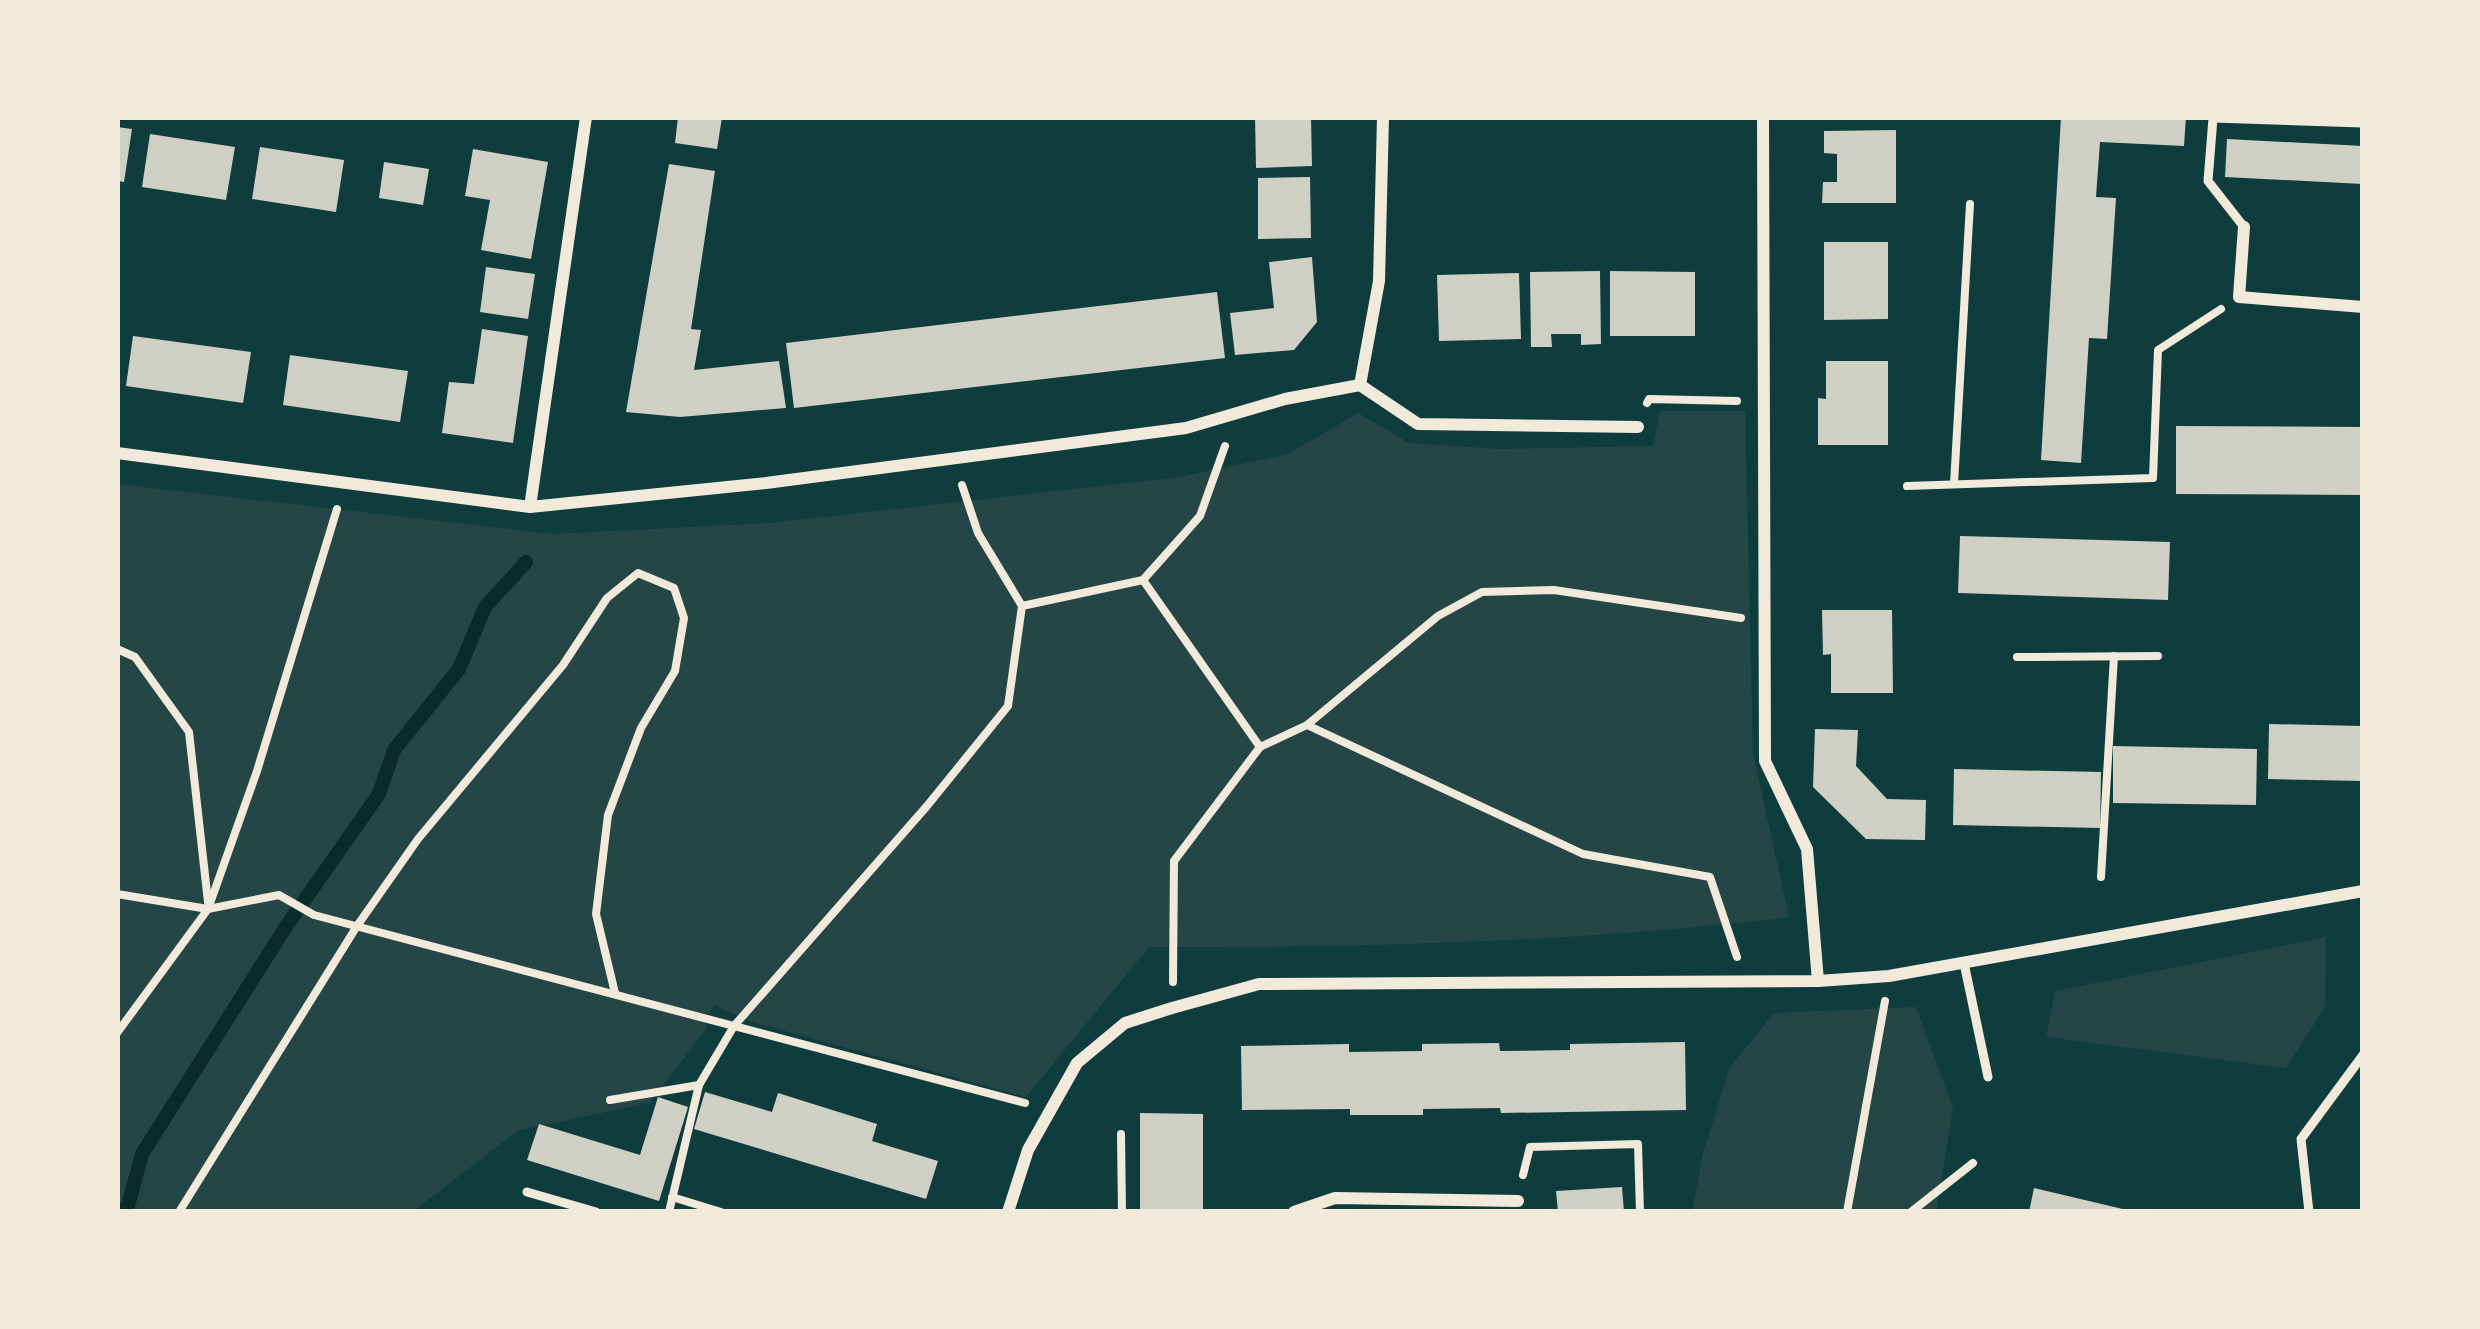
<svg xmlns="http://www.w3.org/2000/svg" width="2480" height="1329" font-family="'Open Sans',sans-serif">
<rect width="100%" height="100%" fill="#0f3d3e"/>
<g fill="#244646">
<path d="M1660,411H1745L1753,753L1789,917C1576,943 1363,947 1149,947L1026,1097L752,1022L714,1005L705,1020L707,1028L650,1103L519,1130L412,1212H117V484L553,534L771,523L1180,477L1288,454L1358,413L1409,443L1500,449L1653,446Z"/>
<polygon points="2326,937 2325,1007 2286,1068 2046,1037 2055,991"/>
<polygon points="1916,1007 1953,1108 1936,1212 1692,1212 1703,1154 1729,1069 1774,1013"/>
</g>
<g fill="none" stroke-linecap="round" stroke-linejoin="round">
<polyline stroke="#0a2a2b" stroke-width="14" points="119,1212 128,1206 142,1154 287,925 379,794 394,750 459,669 485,607 526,562"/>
</g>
<g fill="#cfcfc3">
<polygon points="678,117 722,117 717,149 675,143"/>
<polygon points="1255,117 1311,117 1312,166 1256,168"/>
<polygon points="2061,117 2186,117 2184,146 2100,142 2096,197 2116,198 2107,339 2089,338 2081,463 2041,460"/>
<polygon points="117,127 132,129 124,182 117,181"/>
<polygon points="1896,130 1896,203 1822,203 1823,182 1837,182 1837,154 1824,153 1824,131"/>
<polygon points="150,134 235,147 226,200 142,187"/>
<polygon points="2227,139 2363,146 2363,184 2225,177"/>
<polygon points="260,147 344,160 336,212 252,199"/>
<polygon points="473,149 548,162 531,259 481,250 490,200 465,196"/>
<polygon points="384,162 429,169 423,205 379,198"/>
<polygon points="669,164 715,171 691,329 701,330 694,370 779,361 786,408 680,417 626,412"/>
<polygon points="1310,177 1311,238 1258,239 1258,178"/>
<polygon points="1824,242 1888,242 1888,319 1824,320"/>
<polygon points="1312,257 1317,322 1294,350 1235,355 1230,313 1274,308 1269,262"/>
<polygon points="486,267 535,274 528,319 480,312"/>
<polygon points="1600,271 1601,344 1581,345 1581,334 1551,334 1552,347 1531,347 1530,272"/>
<polygon points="1610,271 1695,272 1695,336 1610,336"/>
<polygon points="1519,273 1521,339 1439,341 1437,275"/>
<polygon points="1217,292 1225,358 794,408 786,343"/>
<polygon points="482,329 528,336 513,443 442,433 449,382 474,384"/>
<polygon points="133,336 251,352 243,403 126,386"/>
<polygon points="290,355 408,371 400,422 283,405"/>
<polygon points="1826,361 1888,361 1888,445 1818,445 1818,398 1826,399"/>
<polygon points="2176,426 2363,427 2363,495 2176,494"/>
<polygon points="1960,536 2170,542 2168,600 1958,593"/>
<polygon points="1822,610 1892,610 1893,693 1831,693 1831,654 1823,655"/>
<polygon points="2269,724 2363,726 2363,781 2268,779"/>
<polygon points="1815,729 1858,730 1856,766 1887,799 1926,800 1925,840 1866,839 1813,787"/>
<polygon points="2113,746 2257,749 2256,805 2113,803"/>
<polygon points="1954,769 2101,772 2100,828 1953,825"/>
<polygon points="1685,1042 1686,1110 1501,1113 1500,1108 1423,1109 1423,1115 1350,1115 1350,1109 1242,1110 1241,1046 1349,1044 1349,1052 1422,1051 1422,1044 1499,1043 1500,1051 1570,1050 1570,1044"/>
<polygon points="705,1092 772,1112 778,1093 877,1124 872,1141 938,1161 926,1199 694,1129"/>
<polygon points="658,1097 688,1107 659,1201 527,1160 539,1124 640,1155"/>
<polygon points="1140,1113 1203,1114 1203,1212 1140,1212"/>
<polygon points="1622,1187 1624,1212 1558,1212 1556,1191"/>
<polygon points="2034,1188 2127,1210 2127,1212 2029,1212"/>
</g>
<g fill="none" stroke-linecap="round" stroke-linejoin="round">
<g stroke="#f1e9da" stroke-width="8">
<polyline points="1647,403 1649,399 1737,401"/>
<polyline points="1954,484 1970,204"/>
<polyline points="962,485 978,533 1022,606"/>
<polyline points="1907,486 2153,478 2158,350 2221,309"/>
<polyline points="1143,580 1200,516 1225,446"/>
<polyline points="117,649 135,657 189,732 208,902"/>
<polyline points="2017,657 2158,656"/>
<polyline points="2101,877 2114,656"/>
<polyline points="117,894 208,909 279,895 314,915 1025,1103"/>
<polyline points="1737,957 1710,877 1583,854 1307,725 1438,616 1482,592 1554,590 1741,618"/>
<polyline points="1173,982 1174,861 1260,747 1307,725"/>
<polyline points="117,1033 208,909 257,771 337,509"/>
<polyline points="610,1100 699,1085"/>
<polyline points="1121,1134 1122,1212"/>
<polyline points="1523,1175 1530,1147 1638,1144 1640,1212"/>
<polyline points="672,1197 721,1212"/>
<polyline points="179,1212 357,926 418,839 563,665 607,598 638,573 674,588 684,618 675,671 641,728 608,815 596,914 615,993"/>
<polyline points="669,1212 699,1085 734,1026 927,806 1008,706 1022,606 1143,580 1260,747"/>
<polyline points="1847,1212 1885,1001"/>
<polyline points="1911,1212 1973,1163"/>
</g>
<g stroke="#f1e9da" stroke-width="9">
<polyline points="2244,227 2208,181 2213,118 2363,123"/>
<polyline points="1964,963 1988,1077"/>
<polyline points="527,1192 596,1212"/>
<polyline points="2309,1212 2301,1139 2363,1055"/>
</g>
<g stroke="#f1e9da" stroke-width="12">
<polyline points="1763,117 1765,761 1807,849 1818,981"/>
<polyline points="2244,227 2239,297 2363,307"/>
<polyline points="1360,385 1418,424 1638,427"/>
<polyline points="1360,385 1379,281 1383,117"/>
<polyline points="117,453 530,507 766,483 1186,428 1285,399 1360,385"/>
<polyline points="530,507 586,117"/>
<polyline points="1008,1212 1028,1150 1077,1063 1125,1023 1172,1008 1259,984 1818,981 1889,976 2363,891"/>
<polyline points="1294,1212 1335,1198 1518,1201"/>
</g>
</g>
<rect width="2480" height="1329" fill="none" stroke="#f1e9da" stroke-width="240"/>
</svg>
